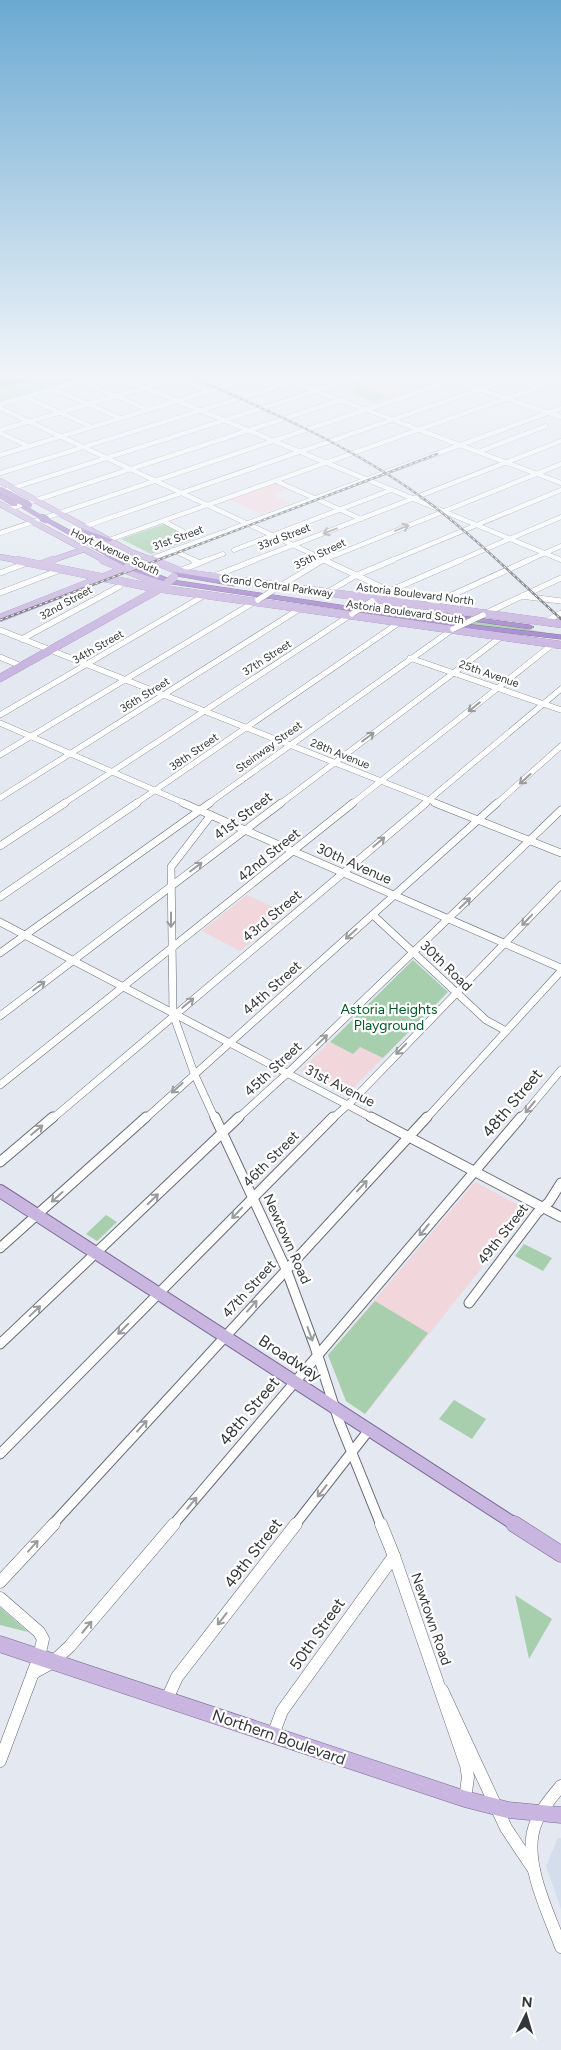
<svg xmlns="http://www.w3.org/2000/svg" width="561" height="2050" font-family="Figtree,sans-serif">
<rect width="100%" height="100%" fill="#e3e8f1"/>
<polygon fill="#d4ddec" points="558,1838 561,1838 561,1909 546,1866"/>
<g fill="#f1d6db">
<polygon points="378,373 424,373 446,381 377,404 333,388"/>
<polygon points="274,484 287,489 273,495 291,503 261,514 230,500"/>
<polygon points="247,895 286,913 240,951 202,931"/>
<polygon points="330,1042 353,1054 360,1047 383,1058 346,1095 300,1071"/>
<polygon points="475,1182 528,1210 365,1414 346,1401 328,1355"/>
</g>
<g fill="#a7cfae">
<polygon points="0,373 103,373 0,402"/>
<polygon points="356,385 392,398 385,397 380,400 371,400 352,393 353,390 360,388 354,386"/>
<polygon points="164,524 194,539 151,554 121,539"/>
<polygon points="393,612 465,618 559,635 472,625"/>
<polygon points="413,960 448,992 383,1058 360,1047 353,1054 330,1042"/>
<polygon points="106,1215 117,1222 97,1241 86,1234"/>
<polygon points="524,1244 552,1258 543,1271 515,1256"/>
<polygon points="375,1301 428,1333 365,1414 346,1401 328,1355"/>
<polygon points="454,1400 486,1419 472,1439 439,1419"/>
<polygon points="515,1595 552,1619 529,1659"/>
<polygon points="0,1607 28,1632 0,1625"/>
</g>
<polygon fill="#4f99af" points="21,373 36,378 0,388 0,379"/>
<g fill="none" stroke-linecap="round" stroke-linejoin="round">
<defs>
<g id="minor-far4">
<polyline points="110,373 561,560"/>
<polyline points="164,373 209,391"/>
<polyline points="221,373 242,381"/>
<polyline points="268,373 561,483"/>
<polyline points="431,373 561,417"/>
<polyline points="81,381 148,410"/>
<polyline points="53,389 120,418"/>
<polyline points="25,397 92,427"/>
<polyline points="0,404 109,373"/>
<polyline points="0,408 327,561"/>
<polyline points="0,430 194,373"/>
<polyline points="0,433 28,446"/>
<polyline points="478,452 546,426"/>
<polyline points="0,455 269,373"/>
<polyline points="0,473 321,373"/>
<polyline points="276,481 361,519"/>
<polyline points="0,492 372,373"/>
<polyline points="9,509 341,400"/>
<polyline points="163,521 184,532"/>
<polyline points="86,526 527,373"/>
<polyline points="0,533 475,373"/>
<polyline points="109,540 561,379"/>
<polyline points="173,550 196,561"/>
<polyline points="234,550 391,490"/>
<polyline points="150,559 561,408"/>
<polyline points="204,561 223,554"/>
<polyline points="252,561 561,441"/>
<polyline points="321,561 561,464"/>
<polyline points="390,561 561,490"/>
<polyline points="458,561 561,517"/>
<polyline points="527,561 561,546"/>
</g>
<g id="minor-far3">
<polyline points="193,560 199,563"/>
<polyline points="324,560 417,604"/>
<polyline points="179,571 207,560"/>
<polyline points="0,573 27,563"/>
<polyline points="212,577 255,560"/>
<polyline points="277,588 323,560"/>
<polyline points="0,593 60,570"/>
<polyline points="326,593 355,576 393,560"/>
<polyline points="522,596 561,601"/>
<polyline points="373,600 387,592 461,560"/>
<polyline points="428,606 529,560"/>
<polyline points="484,614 561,578"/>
<polyline points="545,622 561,613"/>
<polyline points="0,630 439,804"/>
<polyline points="22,639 120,586"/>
<polyline points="0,657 21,666"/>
<polyline points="410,658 561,710"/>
<polyline points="0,715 205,595"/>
<polyline points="0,723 186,804"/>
<polyline points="0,755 256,601"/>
<polyline points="0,798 301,608"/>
<polyline points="63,804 352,614"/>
<polyline points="135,804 400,622"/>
<polyline points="208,804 453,629"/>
<polyline points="280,804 501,637"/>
<polyline points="352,804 553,644"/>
<polyline points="424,804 561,689"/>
<polyline points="496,804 561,746"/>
</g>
<g id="minor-far2">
<polyline points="183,803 561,968"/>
<polyline points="435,803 561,853"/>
<polyline points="211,815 171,867 173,1014 194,1073 215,1119"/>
<polyline points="0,846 65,803"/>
<polyline points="0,897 137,803"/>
<polyline points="373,915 486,1020 506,1031"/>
<polyline points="0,922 374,1119"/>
<polyline points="0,953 210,803"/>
<polyline points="0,1016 281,803"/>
<polyline points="0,1085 353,803"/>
<polyline points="52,1119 426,803"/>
<polyline points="145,1119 497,803"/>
<polyline points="237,1119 292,1069 561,810"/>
<polyline points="332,1119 352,1101 561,885"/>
<polyline points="426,1119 561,971"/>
<polyline points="520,1119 561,1070"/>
</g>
<g id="minor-far1">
<polyline points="215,1117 286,1269 315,1347 339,1421 381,1525"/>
<polyline points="371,1117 561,1217"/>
<polyline points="0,1162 53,1117"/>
<polyline points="0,1248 146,1117"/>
<polyline points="469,1303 537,1213 549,1202 561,1183"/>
<polyline points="0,1344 239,1117"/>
<polyline points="0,1454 333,1117"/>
<polyline points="52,1525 427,1117"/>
<polyline points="173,1525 521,1117"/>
<polyline points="295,1525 369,1430"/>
</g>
<g id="minor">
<polyline points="381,1524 394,1556 466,1765 468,1777 465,1799"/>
<polyline points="0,1582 54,1524"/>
<polyline points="0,1598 39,1632 43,1639 39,1657 0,1761"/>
<polyline points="33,1673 53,1662 70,1646 174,1524"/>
<polyline points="442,1690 506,1828 534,1870"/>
<polyline points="167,1699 177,1677 296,1524"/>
<polyline points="273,1735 282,1711 394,1556"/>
<path d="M561,1786C550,1799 537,1814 533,1832C525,1867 549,1914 561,1947"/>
</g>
<g id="major-far3">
<polyline points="0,481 131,552 155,561"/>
<polyline points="0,504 106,561"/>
<polyline points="0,557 22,561"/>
<polyline points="50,561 82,550"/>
</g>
<g id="major-far2">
<polyline points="16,560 149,587 561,645"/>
<polyline points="103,560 160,584"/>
<polyline points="152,560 184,573 561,624"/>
<polyline points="40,565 53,560"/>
<polyline points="0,618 127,568"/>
<polyline points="0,678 161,588"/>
</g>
<polyline id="major-far1" points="0,1191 516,1525"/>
<g id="major">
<polyline points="514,1524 561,1554"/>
<polyline points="0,1644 465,1799 508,1810 561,1815"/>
</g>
<g id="highway">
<polygon points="0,493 17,504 17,506 13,506 0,498"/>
<polygon points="22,506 26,506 44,517 39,518 22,508"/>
<polygon points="47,518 141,568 173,580 474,625 561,635 561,639 474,629 172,584 135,572 45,521 44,520"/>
<polygon points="83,529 111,539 113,540 109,542 81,532 80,531"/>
<polygon points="174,572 234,582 238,584 234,586 177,576 173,574"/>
<polygon points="434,612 530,625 534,627 530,629 437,616 433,614"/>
</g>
</defs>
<use href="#minor-far4" stroke="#666b73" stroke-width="5"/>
<use href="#minor-far3" stroke="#666b73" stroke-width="6"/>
<use href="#minor-far2" stroke="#666b73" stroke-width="8"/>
<use href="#minor-far1" stroke="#666b73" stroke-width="11"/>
<use href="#minor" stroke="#666b73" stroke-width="13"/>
<use href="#major-far3" stroke="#7d6a99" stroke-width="6"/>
<use href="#major-far2" stroke="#7d6a99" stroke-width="8"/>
<use href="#major-far1" stroke="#7d6a99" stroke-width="14"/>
<use href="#major" stroke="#7d6a99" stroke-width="17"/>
<use href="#highway" stroke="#7d6a99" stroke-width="1"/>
<use href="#minor-far4" stroke="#fff" stroke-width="4.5"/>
<use href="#minor-far3" stroke="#fff" stroke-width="5.5"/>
<use href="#minor-far2" stroke="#fff" stroke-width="7"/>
<use href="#minor-far1" stroke="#fff" stroke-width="9"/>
<use href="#minor" stroke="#fff" stroke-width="12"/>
<use href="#major-far3" stroke="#c9b6e0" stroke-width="5.5"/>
<use href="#major-far2" stroke="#c9b6e0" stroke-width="8"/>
<use href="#major-far1" stroke="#c9b6e0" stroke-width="12"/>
<use href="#major" stroke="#c9b6e0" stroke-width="16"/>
<use href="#highway" fill="#a586cc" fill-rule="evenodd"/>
<defs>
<g id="rail">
<path d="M182,373C266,409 350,445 424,499C473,535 516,578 561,619"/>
<polyline points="0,620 437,454"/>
</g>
</defs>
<use href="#rail" stroke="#686b70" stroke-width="2.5"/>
<use href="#rail" stroke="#fff" stroke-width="1" stroke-dasharray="3" stroke-linecap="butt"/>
<defs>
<g id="minor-bridge">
<polyline points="258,600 275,589"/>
<polyline points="352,614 372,601"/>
<polyline points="453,629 483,615"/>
</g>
<g id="major-bridge">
<polyline points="127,568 140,563"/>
<polyline points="167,583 174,577"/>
</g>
<g id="highway-bridge">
<polyline points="0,490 29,505"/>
<polyline points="41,517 47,520"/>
</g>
</defs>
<use href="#minor-bridge" stroke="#666b73" stroke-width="6" stroke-linecap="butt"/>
<use href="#major-bridge" stroke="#7d6a99" stroke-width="8" stroke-linecap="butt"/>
<use href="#highway-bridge" stroke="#7d6a99" stroke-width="7" stroke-linecap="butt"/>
<use href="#minor-bridge" stroke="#fff" stroke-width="5.5"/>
<use href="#major-bridge" stroke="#c9b6e0" stroke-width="8"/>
<use href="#highway-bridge" stroke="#a586cc" stroke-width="6"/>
</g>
<defs><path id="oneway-shaft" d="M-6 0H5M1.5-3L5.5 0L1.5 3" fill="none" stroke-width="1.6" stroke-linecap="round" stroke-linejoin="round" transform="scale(1.25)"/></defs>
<g stroke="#9a9b9c">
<use href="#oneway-shaft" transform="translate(402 528) rotate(-22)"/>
<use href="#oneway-shaft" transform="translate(330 531) rotate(159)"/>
<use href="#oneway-shaft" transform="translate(474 707) rotate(141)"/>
<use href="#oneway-shaft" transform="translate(368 737) rotate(-37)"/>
<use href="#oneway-shaft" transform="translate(525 779) rotate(138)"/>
<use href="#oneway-shaft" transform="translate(379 842) rotate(-40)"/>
<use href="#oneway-shaft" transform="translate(196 867) rotate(-37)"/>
<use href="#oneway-shaft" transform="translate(465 903) rotate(-44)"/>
<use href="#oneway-shaft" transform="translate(171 920) rotate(90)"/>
<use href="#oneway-shaft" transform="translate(527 920) rotate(134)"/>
<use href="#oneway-shaft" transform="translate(351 934) rotate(138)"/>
<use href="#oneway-shaft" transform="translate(39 986) rotate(-37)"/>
<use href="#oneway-shaft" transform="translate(188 1003) rotate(-40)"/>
<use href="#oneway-shaft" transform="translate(322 1040) rotate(-44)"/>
<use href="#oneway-shaft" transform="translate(401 1049) rotate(134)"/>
<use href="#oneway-shaft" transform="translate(177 1088) rotate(138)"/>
<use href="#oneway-shaft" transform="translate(530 1107) rotate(130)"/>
<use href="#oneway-shaft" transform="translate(37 1130) rotate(-40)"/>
<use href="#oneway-shaft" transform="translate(362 1186) rotate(-47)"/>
<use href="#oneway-shaft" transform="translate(57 1197) rotate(138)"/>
<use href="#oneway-shaft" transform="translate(153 1199) rotate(-44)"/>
<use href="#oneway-shaft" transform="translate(237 1213) rotate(134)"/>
<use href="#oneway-shaft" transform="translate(424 1230) rotate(130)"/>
<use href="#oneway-shaft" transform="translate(252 1306) rotate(-48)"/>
<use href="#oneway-shaft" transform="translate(35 1311) rotate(-43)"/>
<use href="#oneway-shaft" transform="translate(123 1329) rotate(135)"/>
<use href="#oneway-shaft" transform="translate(310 1334) rotate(70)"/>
<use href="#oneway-shaft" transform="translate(142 1426) rotate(-48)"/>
<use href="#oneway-shaft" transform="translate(322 1491) rotate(128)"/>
<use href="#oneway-shaft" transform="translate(192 1503) rotate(-50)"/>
<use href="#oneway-shaft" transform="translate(33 1546) rotate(-48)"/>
<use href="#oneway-shaft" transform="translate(222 1619) rotate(128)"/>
<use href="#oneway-shaft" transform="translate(87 1627) rotate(-50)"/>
</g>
<linearGradient id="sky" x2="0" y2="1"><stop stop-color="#6ba9d1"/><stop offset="0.57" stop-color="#f2f5f9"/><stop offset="1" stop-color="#f2f5f9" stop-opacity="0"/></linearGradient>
<rect width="561" height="660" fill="url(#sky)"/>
<g text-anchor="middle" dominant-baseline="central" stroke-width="4.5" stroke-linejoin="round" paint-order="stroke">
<g font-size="11" fill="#34373a" stroke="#fff">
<text transform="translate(284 537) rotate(-21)">33rd Street</text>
<text transform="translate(178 538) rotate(-20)">31st Street</text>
<text transform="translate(115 552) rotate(25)">Hoyt Avenue South</text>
<text transform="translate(320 554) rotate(-26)">35th Street</text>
<text transform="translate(277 586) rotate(8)">Grand Central Parkway</text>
<text transform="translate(415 594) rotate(7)">Astoria Boulevard North</text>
<text transform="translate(66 603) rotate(-29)">32nd Street</text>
<text transform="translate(405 612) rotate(8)">Astoria Boulevard South</text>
<text transform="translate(98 647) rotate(-30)">34th Street</text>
<text transform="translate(267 658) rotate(-33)">37th Street</text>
<text transform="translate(489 674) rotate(19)">25th Avenue</text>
<text transform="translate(145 695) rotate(-32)">36th Street</text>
<text transform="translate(269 747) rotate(-36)">Steinway Street</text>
<text transform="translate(194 752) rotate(-35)">38th Street</text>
<text transform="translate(340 754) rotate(22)">28th Avenue</text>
</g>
<g font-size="14" fill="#34373a" stroke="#fff">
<text transform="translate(243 816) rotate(-37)">41st Street</text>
<text transform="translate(269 855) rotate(-39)">42nd Street</text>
<text transform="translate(354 864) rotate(24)">30th Avenue</text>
<text transform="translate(272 916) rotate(-40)">43rd Street</text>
<text transform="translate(446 966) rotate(44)">30th Road</text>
<text transform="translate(272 988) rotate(-42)">44th Street</text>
<text transform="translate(273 1069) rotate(-43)">45th Street</text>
<text transform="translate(340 1086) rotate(27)">31st Avenue</text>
<text transform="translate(271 1159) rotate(-45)">46th Street</text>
<text transform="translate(503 1234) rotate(-52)">49th Street</text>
<text transform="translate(287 1239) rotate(66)">Newtown Road</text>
<text transform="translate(249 1289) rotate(-48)">47th Street</text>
<text transform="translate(431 1619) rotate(71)">Newtown Road</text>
</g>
<g font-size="14" fill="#005825" stroke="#fff">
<text x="389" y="1009">Astoria Heights<tspan x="389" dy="16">Playground</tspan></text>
</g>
<g font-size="16" fill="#34373a" stroke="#fff">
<text transform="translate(512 1103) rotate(-50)">48th Street</text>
<text transform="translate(290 1358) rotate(33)">Broadway</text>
<text transform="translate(249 1411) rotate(-50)">48th Street</text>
<text transform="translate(253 1553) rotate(-52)">49th Street</text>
<text transform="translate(317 1634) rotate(-55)">50th Street</text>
<text transform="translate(279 1737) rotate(19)">Northern Boulevard</text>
</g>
</g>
<g transform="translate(526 2015) rotate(5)" stroke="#ffffff" stroke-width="4" paint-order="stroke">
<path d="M0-4L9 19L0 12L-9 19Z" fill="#34373a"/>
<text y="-8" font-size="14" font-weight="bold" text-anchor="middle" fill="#34373a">N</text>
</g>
</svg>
